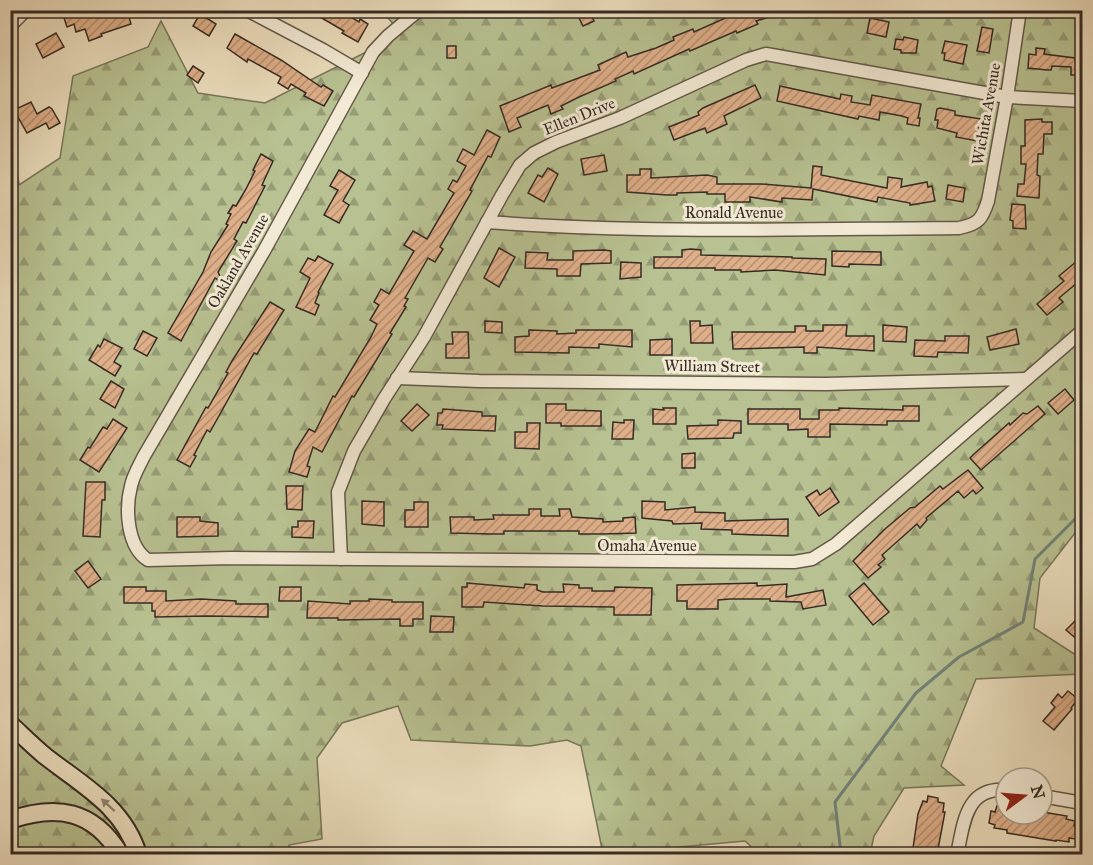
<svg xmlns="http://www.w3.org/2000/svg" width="1093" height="865" font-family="'IM FELL Great Primer',serif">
<defs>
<pattern id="forest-firs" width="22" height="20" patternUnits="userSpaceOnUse" patternTransform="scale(1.5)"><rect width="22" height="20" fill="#b8c191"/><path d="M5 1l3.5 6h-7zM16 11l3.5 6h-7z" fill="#969d76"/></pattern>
<pattern id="building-hatch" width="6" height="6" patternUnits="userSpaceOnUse" patternTransform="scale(1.5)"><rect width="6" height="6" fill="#dfaf89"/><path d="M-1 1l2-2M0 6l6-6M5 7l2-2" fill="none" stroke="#b68f70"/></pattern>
</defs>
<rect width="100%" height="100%" fill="#ecdebe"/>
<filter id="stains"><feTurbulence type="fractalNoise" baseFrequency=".00333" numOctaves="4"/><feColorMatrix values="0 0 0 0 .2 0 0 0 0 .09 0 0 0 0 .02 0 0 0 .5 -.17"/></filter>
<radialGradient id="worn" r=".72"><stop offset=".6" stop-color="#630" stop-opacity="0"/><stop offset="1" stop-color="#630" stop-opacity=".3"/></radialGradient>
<polygon fill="url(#forest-firs)" stroke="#77765a" stroke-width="1.5" points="382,11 1082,11 1082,524 1040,578 1034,628 1082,659 1082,674 976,679 941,766 964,785 904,788 874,836 870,854 759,854 745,841 603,854 581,746 567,740 530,746 411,740 398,706 342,723 317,758 322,839 289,845 290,854 11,854 10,121 19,185 60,158 73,76 148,47 161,21 198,93 265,103 402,34"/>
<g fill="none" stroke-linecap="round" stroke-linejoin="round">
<polyline stroke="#718278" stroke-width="3" points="841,854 835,802 916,693 959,657 1023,622 1035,559 1082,512"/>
</g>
<g fill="url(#building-hatch)" stroke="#362b24" stroke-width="1.5">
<polygon points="81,10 92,10 93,16 109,10 127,10 131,24 101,34 102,36 89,41 85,29 76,32 74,24 67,27 64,18"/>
<polygon points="308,10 339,10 359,22 360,19 368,24 358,42 342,33 344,31"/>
<polygon points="728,10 782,10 783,13 756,21 758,24 737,33 736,31 690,51 689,49 634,74 633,71 615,79 616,81 579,97 561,106 563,109 551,114 548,105 517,118 521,127 509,132 500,106 551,85 552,88 600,70 598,65 626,52 628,57 656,48 674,40 673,37 693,29 694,32 730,16"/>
<polygon points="591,13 594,21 583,26 579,18"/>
<polygon points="200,14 216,24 209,36 193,26"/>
<polygon points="870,18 889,22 886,37 867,33"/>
<polygon points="982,27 993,29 989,53 977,51"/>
<polygon points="56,33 64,47 43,58 36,44"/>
<polygon points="235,34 281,60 321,87 323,85 333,91 324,106 304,96 306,93 291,84 288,89 278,83 281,77 248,59 247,62 227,48"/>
<polygon points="904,37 918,40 916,53 901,53 901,50 894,49 896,39 903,40"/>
<polygon points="945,41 967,45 963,64 944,60 945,53 942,53"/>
<rect x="447" y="46" width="9" height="12"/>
<polygon points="1036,48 1045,49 1044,54 1083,59 1083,75 1071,75 1071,67 1052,66 1051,70 1047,70 1028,68 1029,54 1036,55"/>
<polygon points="193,66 204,73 198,83 187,75"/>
<polygon points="755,85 761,98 724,116 727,124 707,133 705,128 674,140 669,127 699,115 698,112 703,108"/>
<polygon points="780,86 840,99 841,94 852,96 851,102 870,105 872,95 921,104 918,118 920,118 919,126 907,124 908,118 902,116 880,112 879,120 859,116 858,119 777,101"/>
<polygon points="31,102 37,114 49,107 52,109 60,123 49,129 46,123 27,133 14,110"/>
<polygon points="940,108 955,111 955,115 982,119 977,141 956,137 957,133 937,128 938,120 935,120 937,109"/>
<polygon points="1042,119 1042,122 1052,122 1052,134 1044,134 1043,154 1038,154 1037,175 1040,176 1039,198 1017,196 1018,184 1024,184 1026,164 1021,164 1021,146 1025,146 1025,120"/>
<polygon points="487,130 500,137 491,157 488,156 470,190 472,191 440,247 443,249 435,262 428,258 405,298 408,299 404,306 406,307 390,333 392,334 354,397 352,396 322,452 313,447 307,466 310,467 307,477 289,472 295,451 309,429 315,432 333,396 335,397 371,337 377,324 370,320 379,305 374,302 381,289 389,294 414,251 404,245 413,231 427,239 454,193 448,189 453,180 457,182 466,166 457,161 463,149 474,155"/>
<polygon points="261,154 273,161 262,185 265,186 246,223 243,222 234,239 237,241 218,272 223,283 215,278 181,341 168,333 203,272 211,252 228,225 226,224 231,214 228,213 233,205 236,206 246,189 255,171 253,170"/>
<polygon points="604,155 607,171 584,175 581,159"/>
<polygon points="813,166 822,167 821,175 887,188 888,177 902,179 901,187 927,182 928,187 932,186 935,201 910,205 910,203 878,197 877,202 813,189 812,200 782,198 782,202 750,197 750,202 725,202 725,194 707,194 707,192 677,193 677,195 667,195 627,192 627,175 640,175 640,169 651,169 651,178 707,175 717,177 717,184 761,184 811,188"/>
<polygon points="548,168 558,174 544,202 528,193 538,175 542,177"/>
<polygon points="339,170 355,180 343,201 349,205 339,223 324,215 338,190 330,186"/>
<polygon points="948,185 965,188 963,202 946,199"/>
<polygon points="1012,204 1025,205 1026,229 1013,228 1013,221 1010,220"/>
<polygon points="499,248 515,257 499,287 484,278"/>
<polygon points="691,249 701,250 701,255 792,257 792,258 826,259 825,275 775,270 741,272 741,270 715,270 715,268 654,268 654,257 682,257 682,250"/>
<polygon points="604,250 611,251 611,263 581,264 580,276 557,276 557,269 525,268 526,252 548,253 547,260 573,260 573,251"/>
<polygon points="832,251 881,252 881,265 849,264 849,267 832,266"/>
<polygon points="318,256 333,264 318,292 319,293 315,303 319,305 315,315 296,307 310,278 300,272 308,258 315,261"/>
<polygon points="1083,256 1083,278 1059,298 1063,302 1047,315 1037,304 1064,281 1059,276"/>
<polygon points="621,262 641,263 641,277 620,279"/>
<polygon points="270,302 284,310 257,354 254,353 210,432 207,430 194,455 196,456 190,467 177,460 206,407 208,408 228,373 226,372 232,361"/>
<polygon points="485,321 502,322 502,333 485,332"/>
<polygon points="690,321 700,321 700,326 712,325 713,343 691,343"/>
<polygon points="823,325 847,325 846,336 874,336 874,351 817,347 817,353 804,353 804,347 733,349 732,332 795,332 795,326 806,326 806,331 823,331"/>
<polygon points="883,325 907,327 906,342 883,341"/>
<polygon points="1016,329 1019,344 990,350 987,337"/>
<polygon points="529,330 557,331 557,334 576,333 576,330 632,330 632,347 599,344 599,348 569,347 569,353 515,352 515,337 529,336"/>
<polygon points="143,331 157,338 147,356 134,349"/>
<polygon points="452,332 468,332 469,358 446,358 446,344 453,344"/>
<polygon points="945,336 969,336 968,353 938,352 937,357 914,356 915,340 945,341"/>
<polygon points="104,339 122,348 114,362 121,366 115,376 89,360 98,345 100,347"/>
<polygon points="672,339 672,355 650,355 650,340"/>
<polygon points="111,381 124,389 115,408 100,399"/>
<polygon points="1065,389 1074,400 1058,414 1048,403"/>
<polygon points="417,404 429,415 412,431 401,421"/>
<polygon points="546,404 566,404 566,410 601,411 601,426 561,426 561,423 546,423"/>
<polygon points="903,406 919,406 919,421 887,421 887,425 830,424 830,437 808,437 808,429 788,430 788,424 748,424 748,409 800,409 800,419 819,419 819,410 839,410 839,408 903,410"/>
<polygon points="1038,406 1045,414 981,470 970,458 974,454 1009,423 1010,425 1023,413 1027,414"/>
<polygon points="663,408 676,408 676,424 653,424 653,409 664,410"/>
<polygon points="443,409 482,412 482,416 496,416 495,431 442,429 443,425 437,425 438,413 442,413"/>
<polygon points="113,419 127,428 99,472 80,460 88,447 90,448 103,427 107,429"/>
<polygon points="624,420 634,420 633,439 612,439 613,422 624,423"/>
<polygon points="718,420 741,421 741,433 734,433 733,438 688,439 687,426 718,425"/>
<polygon points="527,423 540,423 539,449 515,448 515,432 527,432"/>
<polygon points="695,453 695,468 682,468 682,454"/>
<polygon points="968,470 983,488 976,494 973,490 964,498 958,491 926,518 927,520 920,528 917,524 882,555 885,559 878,565 881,567 868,578 853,561 885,529 910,508 915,507 940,486 943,489"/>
<polygon points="86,482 105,482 105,500 102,500 100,537 83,536"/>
<polygon points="286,486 303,486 302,510 287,509"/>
<polygon points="830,488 839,502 819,516 806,497 817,490 820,495"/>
<polygon points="362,501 384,502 384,526 362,524"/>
<polygon points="642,501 665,502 665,510 695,507 695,512 725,513 725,521 788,519 788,536 732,534 732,530 701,529 702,523 673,524 672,521 642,518"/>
<polygon points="414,502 428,502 428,527 405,527 405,510 414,510"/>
<polygon points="529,509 541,509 541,516 560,516 559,509 570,509 572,517 603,519 603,522 623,521 623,518 635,517 636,533 603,534 579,534 579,531 504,531 504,534 492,534 451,533 450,517 474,517 474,520 494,519 493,515 529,515"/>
<polygon points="177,517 200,517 200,521 218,523 218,536 177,537"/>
<polygon points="298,521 314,521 313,538 292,537 292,527 298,527"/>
<polygon points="88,561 101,579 88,588 75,571"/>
<polygon points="467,583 524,588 525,584 537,585 537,590 543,592 564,592 563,584 579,585 579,588 592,588 592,591 614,591 615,587 652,588 651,615 614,615 614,607 543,606 484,602 483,607 462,607 462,587 467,587"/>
<polygon points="757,583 757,586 787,584 786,597 823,590 826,605 803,609 801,602 770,601 770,599 730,599 718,600 718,609 687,609 687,601 677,601 677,585"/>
<polygon points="864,583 889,612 873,625 849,596"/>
<polygon points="124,587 146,587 146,591 166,591 166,601 201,599 236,601 236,604 268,604 268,617 207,616 155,617 155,611 152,611 152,603 124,603"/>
<polygon points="280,587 301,587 301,601 279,601"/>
<polygon points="369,599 392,600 392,602 423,602 423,619 413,619 413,626 400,626 400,619 338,620 338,618 307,618 308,601 350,604 350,601 369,601"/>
<polygon points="1083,613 1083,637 1079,641 1066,630"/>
<polygon points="431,616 454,617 453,632 430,632"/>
<polygon points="1068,691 1078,699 1071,708 1072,709 1054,730 1043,721 1055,707 1051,703 1058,694 1062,698"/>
<polygon points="928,796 938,798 938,802 944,803 943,812 945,812 938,849 935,849 934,855 912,855 918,814 923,801 927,802"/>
<polygon points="997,806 1006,808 1006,814 1042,814 1042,812 1067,816 1066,819 1075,821 1074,826 1078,827 1076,839 1069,838 1069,842 1056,840 1056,841 1007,833 1007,830 994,828 995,825 989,823 991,811 995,812"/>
</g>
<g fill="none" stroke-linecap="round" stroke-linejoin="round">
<defs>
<g id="minor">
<polyline points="247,10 323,50 362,73"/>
<path d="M419,10L388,36L373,52L264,251L144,456C139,466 133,476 131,486C125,509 127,547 148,560L232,558L794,562L812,559L836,544L1082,331"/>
<polyline points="10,26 26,10"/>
<path d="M487,222C644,234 802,229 959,228C979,224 982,219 988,201L1007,97L1020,10"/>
<polyline points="397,378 479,381 826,384 1026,379"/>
<polyline points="341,559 338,492 354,451 384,399 424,337 502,195 520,165 534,153 556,142 620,118 746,60 766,54 1007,97 1082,101"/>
<polyline points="1042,796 1082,803"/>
<path d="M957,854C964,824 965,787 1006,790"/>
</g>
<g id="highway">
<path d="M10,724C22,735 33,746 45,756C82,785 123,806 138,854"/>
<path d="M10,820C57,804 93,810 120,854"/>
</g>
</defs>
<use href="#minor" stroke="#64584a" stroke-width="15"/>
<use href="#highway" stroke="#362b24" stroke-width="20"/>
<use href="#minor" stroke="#f3ead5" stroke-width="12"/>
<use href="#highway" stroke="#ecdebe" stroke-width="16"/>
</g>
<defs><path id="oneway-solid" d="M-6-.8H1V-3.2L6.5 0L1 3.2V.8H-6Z" transform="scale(1.5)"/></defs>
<use fill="#918471" href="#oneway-solid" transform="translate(108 805) rotate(-137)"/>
<g text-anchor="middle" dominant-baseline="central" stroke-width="6" stroke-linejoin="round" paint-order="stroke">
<g font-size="16" fill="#362b24" stroke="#f3ead5">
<text transform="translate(986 114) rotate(-80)">Wichita Avenue</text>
<text transform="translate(579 116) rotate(-22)">Ellen Drive</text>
<text x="734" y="212">Ronald Avenue</text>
<text transform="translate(238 261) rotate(-60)">Oakland Avenue</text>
<text transform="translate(712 366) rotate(1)">William Street</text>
<text x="647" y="545">Omaha Avenue</text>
</g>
</g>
<rect width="1093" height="865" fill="none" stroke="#ecdebe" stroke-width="36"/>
<rect x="12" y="12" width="1069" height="841" fill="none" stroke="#362b24" stroke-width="3"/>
<rect x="18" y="18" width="1057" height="829" fill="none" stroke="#362b24" stroke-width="1.5"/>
<g transform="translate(1024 796) rotate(74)"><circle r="28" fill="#f3ead5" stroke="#a79e8e" stroke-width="1.5"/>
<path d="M0-4.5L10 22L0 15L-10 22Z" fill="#8f2418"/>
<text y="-9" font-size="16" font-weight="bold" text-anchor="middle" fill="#362b24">N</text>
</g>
<rect width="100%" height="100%" filter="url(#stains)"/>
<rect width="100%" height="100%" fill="url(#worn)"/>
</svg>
